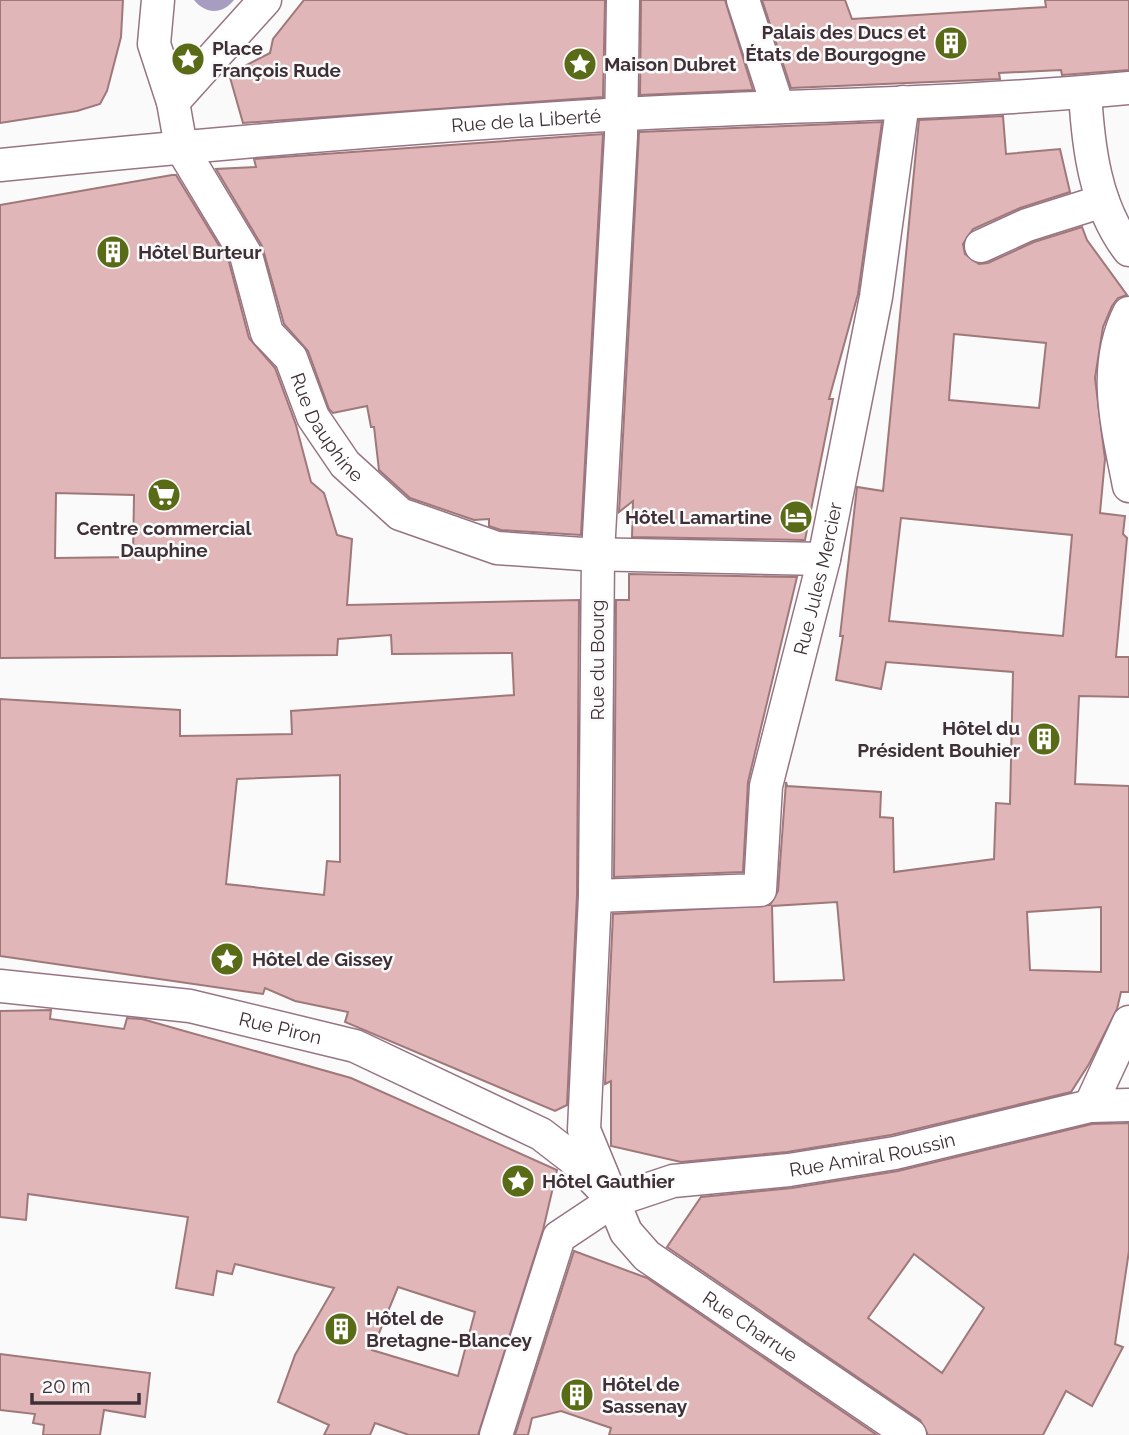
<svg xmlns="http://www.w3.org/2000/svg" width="1129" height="1435" font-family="Raleway,sans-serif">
<defs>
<pattern id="water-ripples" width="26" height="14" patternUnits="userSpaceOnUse" patternTransform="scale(1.75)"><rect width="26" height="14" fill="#a69dc1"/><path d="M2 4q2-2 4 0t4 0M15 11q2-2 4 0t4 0" fill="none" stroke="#89809e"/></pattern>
</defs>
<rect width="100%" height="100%" fill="#fafafa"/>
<path fill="url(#water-ripples)" d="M194,0H234C222,15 205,14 194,0Z"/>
<g fill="#e0b6b8" stroke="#9f787a" stroke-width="2" fill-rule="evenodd">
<polygon points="0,0 123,0 121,37 107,91 100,104 77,111 0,123"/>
<polygon points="304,0 605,0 603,97 243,123 229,74 270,53 273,39"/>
<polygon points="641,0 725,0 753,90 640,95"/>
<polygon points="762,0 845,0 852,19 1046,7 1045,0 1129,0 1129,70 1062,75 1061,70 999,73 1000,79 791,88"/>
<path d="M1003,116L1006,154L1060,149L1070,192L1020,208L973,229L963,244L965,254L979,264L988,263L1034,242L1082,227L1087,240L1127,295L1118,298L1112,306L1103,327L1095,378L1105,459L1100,513L1125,516L1123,534L1127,538L1116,657H1129V697L1079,696L1075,784L1129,786V992H1121L1117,1009L1089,1064L1071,1092L891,1135L787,1152L681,1162L611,1146V1081L605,1084L613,914L770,905L778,891L786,782L787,786L881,792L880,817L893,818L894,872L994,859L996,803L1010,804L1013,672L886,662L881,689L836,680L843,636H840L857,487L883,491L919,120ZM954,334L1046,343L1039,408L949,400ZM901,518L1072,535L1063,636L889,621ZM837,902L844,980L774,982L772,906ZM1101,907V972L1030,970L1027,912Z"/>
<polygon points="882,122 858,294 829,399 833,399 805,540 632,537 633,501 619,512 639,132"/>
<polygon points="603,134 581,535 501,530 489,526 489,519 474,520 410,498 379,470 374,427 371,427 367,406 333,413 329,409 308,351 284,324 262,246 216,169 256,167 254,159"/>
<path d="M172,175H176L229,262L249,338L275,368L296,425L311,482L324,493L337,535L352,539L347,605L579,600L577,895L567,1105L555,1111L345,1022L348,1012L295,1001L265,988L263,994L0,956V699L180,710V736L292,734L291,711L514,695L512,653L392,654L391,635L338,639L337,655L0,658V205ZM56,493L134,495L133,557L55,558ZM340,775V862L327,861L324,895L226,884L237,779Z"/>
<polygon points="629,574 797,577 748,782 743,872 614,877 616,600 629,600"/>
<path d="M51,1010L50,1019L124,1029L127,1018L142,1019L351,1078L557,1170L543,1230L478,1435H409L375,1423L370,1435H324L329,1425L278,1402L295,1355L334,1288L235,1264L232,1274L217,1271L213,1295L176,1288L188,1217L28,1194L26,1220L0,1217V1011ZM398,1287L475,1312L458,1376L372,1350Z"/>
<path d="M1129,1123V1251L1115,1344L1123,1347L1092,1406L1066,1391L1043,1435H928L920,1420L667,1247L701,1197L792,1188L898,1171L1092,1124ZM914,1254L984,1308L942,1373L868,1318Z"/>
<polygon points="574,1251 647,1278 877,1435 609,1435 611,1428 561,1411 532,1418 528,1435 515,1435"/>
<polygon points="0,1354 150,1373 145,1417 104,1410 100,1435 43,1435 44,1425 33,1423 35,1414 0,1410"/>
</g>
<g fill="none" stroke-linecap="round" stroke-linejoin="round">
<defs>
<g id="street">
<path id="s1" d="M158,0L154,44L173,102L181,147L246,255L267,333L291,358L313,417L345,464L400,514L497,548L583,554L824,559"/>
<path id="s2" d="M623,0L621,136L598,553L595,896L584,1130L626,1232L647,1256L910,1435"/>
<polyline points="743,0 778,107"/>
<path d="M1085,92C1088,146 1095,206 1129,250"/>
<polyline points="173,102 265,0"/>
<path id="s3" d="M0,165C207,144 415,126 624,114C792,105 961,104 1129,88"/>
<polyline points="981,246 1027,225 1103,201"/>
<path d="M1129,313C1101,369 1118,428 1129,486"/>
<path id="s4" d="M595,896L760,890L766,786L824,559L876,297L903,102"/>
<path id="s5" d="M0,986L190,1006L355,1046L541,1134L576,1161L603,1189"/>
<polyline points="1090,1106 1129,1022"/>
<path id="s6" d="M496,1435L559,1237L613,1201L673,1181L789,1170L895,1153L1090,1106L1129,1105"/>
</g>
</defs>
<use href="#street" stroke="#977484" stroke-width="35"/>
<use href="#street" stroke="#fff" stroke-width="32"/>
</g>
<defs>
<symbol id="building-disc" viewBox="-11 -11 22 22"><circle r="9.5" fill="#596b17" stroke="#fafafa"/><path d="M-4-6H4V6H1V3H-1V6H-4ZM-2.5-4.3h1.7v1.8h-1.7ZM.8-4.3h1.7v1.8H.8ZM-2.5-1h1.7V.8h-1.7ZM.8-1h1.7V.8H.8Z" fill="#fff"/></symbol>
<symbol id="sight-disc" viewBox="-11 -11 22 22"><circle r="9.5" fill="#596b17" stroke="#fafafa"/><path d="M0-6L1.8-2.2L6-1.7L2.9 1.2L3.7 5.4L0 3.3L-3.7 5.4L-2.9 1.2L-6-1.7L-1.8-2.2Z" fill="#fff"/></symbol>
<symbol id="supermarket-disc" viewBox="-11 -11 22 22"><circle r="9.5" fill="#596b17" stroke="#fafafa"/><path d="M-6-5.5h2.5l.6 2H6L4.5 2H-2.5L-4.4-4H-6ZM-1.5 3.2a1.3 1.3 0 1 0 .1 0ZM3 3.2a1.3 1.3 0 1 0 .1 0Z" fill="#fff"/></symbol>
<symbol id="hotel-disc" viewBox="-11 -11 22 22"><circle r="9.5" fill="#596b17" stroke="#fafafa"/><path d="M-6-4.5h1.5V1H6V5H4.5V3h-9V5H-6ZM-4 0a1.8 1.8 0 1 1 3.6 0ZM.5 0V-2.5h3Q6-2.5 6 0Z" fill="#fff"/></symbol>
</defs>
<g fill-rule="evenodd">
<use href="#building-disc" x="932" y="24" width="38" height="38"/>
<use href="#sight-disc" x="169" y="40" width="38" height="38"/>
<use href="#sight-disc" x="561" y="45" width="38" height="38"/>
<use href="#building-disc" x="94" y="233" width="38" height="38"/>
<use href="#supermarket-disc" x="145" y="476" width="38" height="38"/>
<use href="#hotel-disc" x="777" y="498" width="38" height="38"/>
<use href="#building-disc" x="1025" y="720" width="38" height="38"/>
<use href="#sight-disc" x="208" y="940" width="38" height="38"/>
<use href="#sight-disc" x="499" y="1162" width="38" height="38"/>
<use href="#building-disc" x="322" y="1310" width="38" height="38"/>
<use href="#building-disc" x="558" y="1376" width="38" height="38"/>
</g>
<g text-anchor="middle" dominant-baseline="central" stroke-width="5" stroke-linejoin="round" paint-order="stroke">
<g font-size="19" font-weight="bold" fill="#3f3037" stroke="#fafafa" text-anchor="start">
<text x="926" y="32" text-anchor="end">Palais des Ducs et<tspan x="926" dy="22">États de Bourgogne</tspan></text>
<text x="212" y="48">Place<tspan x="212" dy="22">François Rude</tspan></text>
<text x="604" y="64">Maison Dubret</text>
<text x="138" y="252">Hôtel Burteur</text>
<text x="772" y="517" text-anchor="end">Hôtel Lamartine</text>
<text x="164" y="528" text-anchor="middle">Centre commercial<tspan x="164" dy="22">Dauphine</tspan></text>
<text x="1020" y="728" text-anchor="end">Hôtel du<tspan x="1020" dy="22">Président Bouhier</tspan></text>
<text x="252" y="959">Hôtel de Gissey</text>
<text x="542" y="1181">Hôtel Gauthier</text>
<text x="366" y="1318">Hôtel de<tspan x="366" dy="22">Bretagne-Blancey</tspan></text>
<text x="602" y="1384">Hôtel de<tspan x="602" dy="22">Sassenay</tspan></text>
</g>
<g font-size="19" fill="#3f3037" stroke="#fafafa">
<text stroke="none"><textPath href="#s3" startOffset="528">Rue de la Liberté</textPath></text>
<text stroke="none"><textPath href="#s1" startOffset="471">Rue Dauphine</textPath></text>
<text stroke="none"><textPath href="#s4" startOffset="483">Rue Jules Mercier</textPath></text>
<text transform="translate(597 660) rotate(-90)">Rue du Bourg</text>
<text stroke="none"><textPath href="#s5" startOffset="284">Rue Piron</textPath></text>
<text stroke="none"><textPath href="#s6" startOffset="537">Rue Amiral Roussin</textPath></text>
<text stroke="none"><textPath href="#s2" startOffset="1398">Rue Charrue</textPath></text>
</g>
</g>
<path d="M32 1393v10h107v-10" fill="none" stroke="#3f3037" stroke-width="3.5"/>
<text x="42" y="1393" font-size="21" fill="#3f3037" stroke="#fafafa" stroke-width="5" paint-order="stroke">20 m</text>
</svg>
